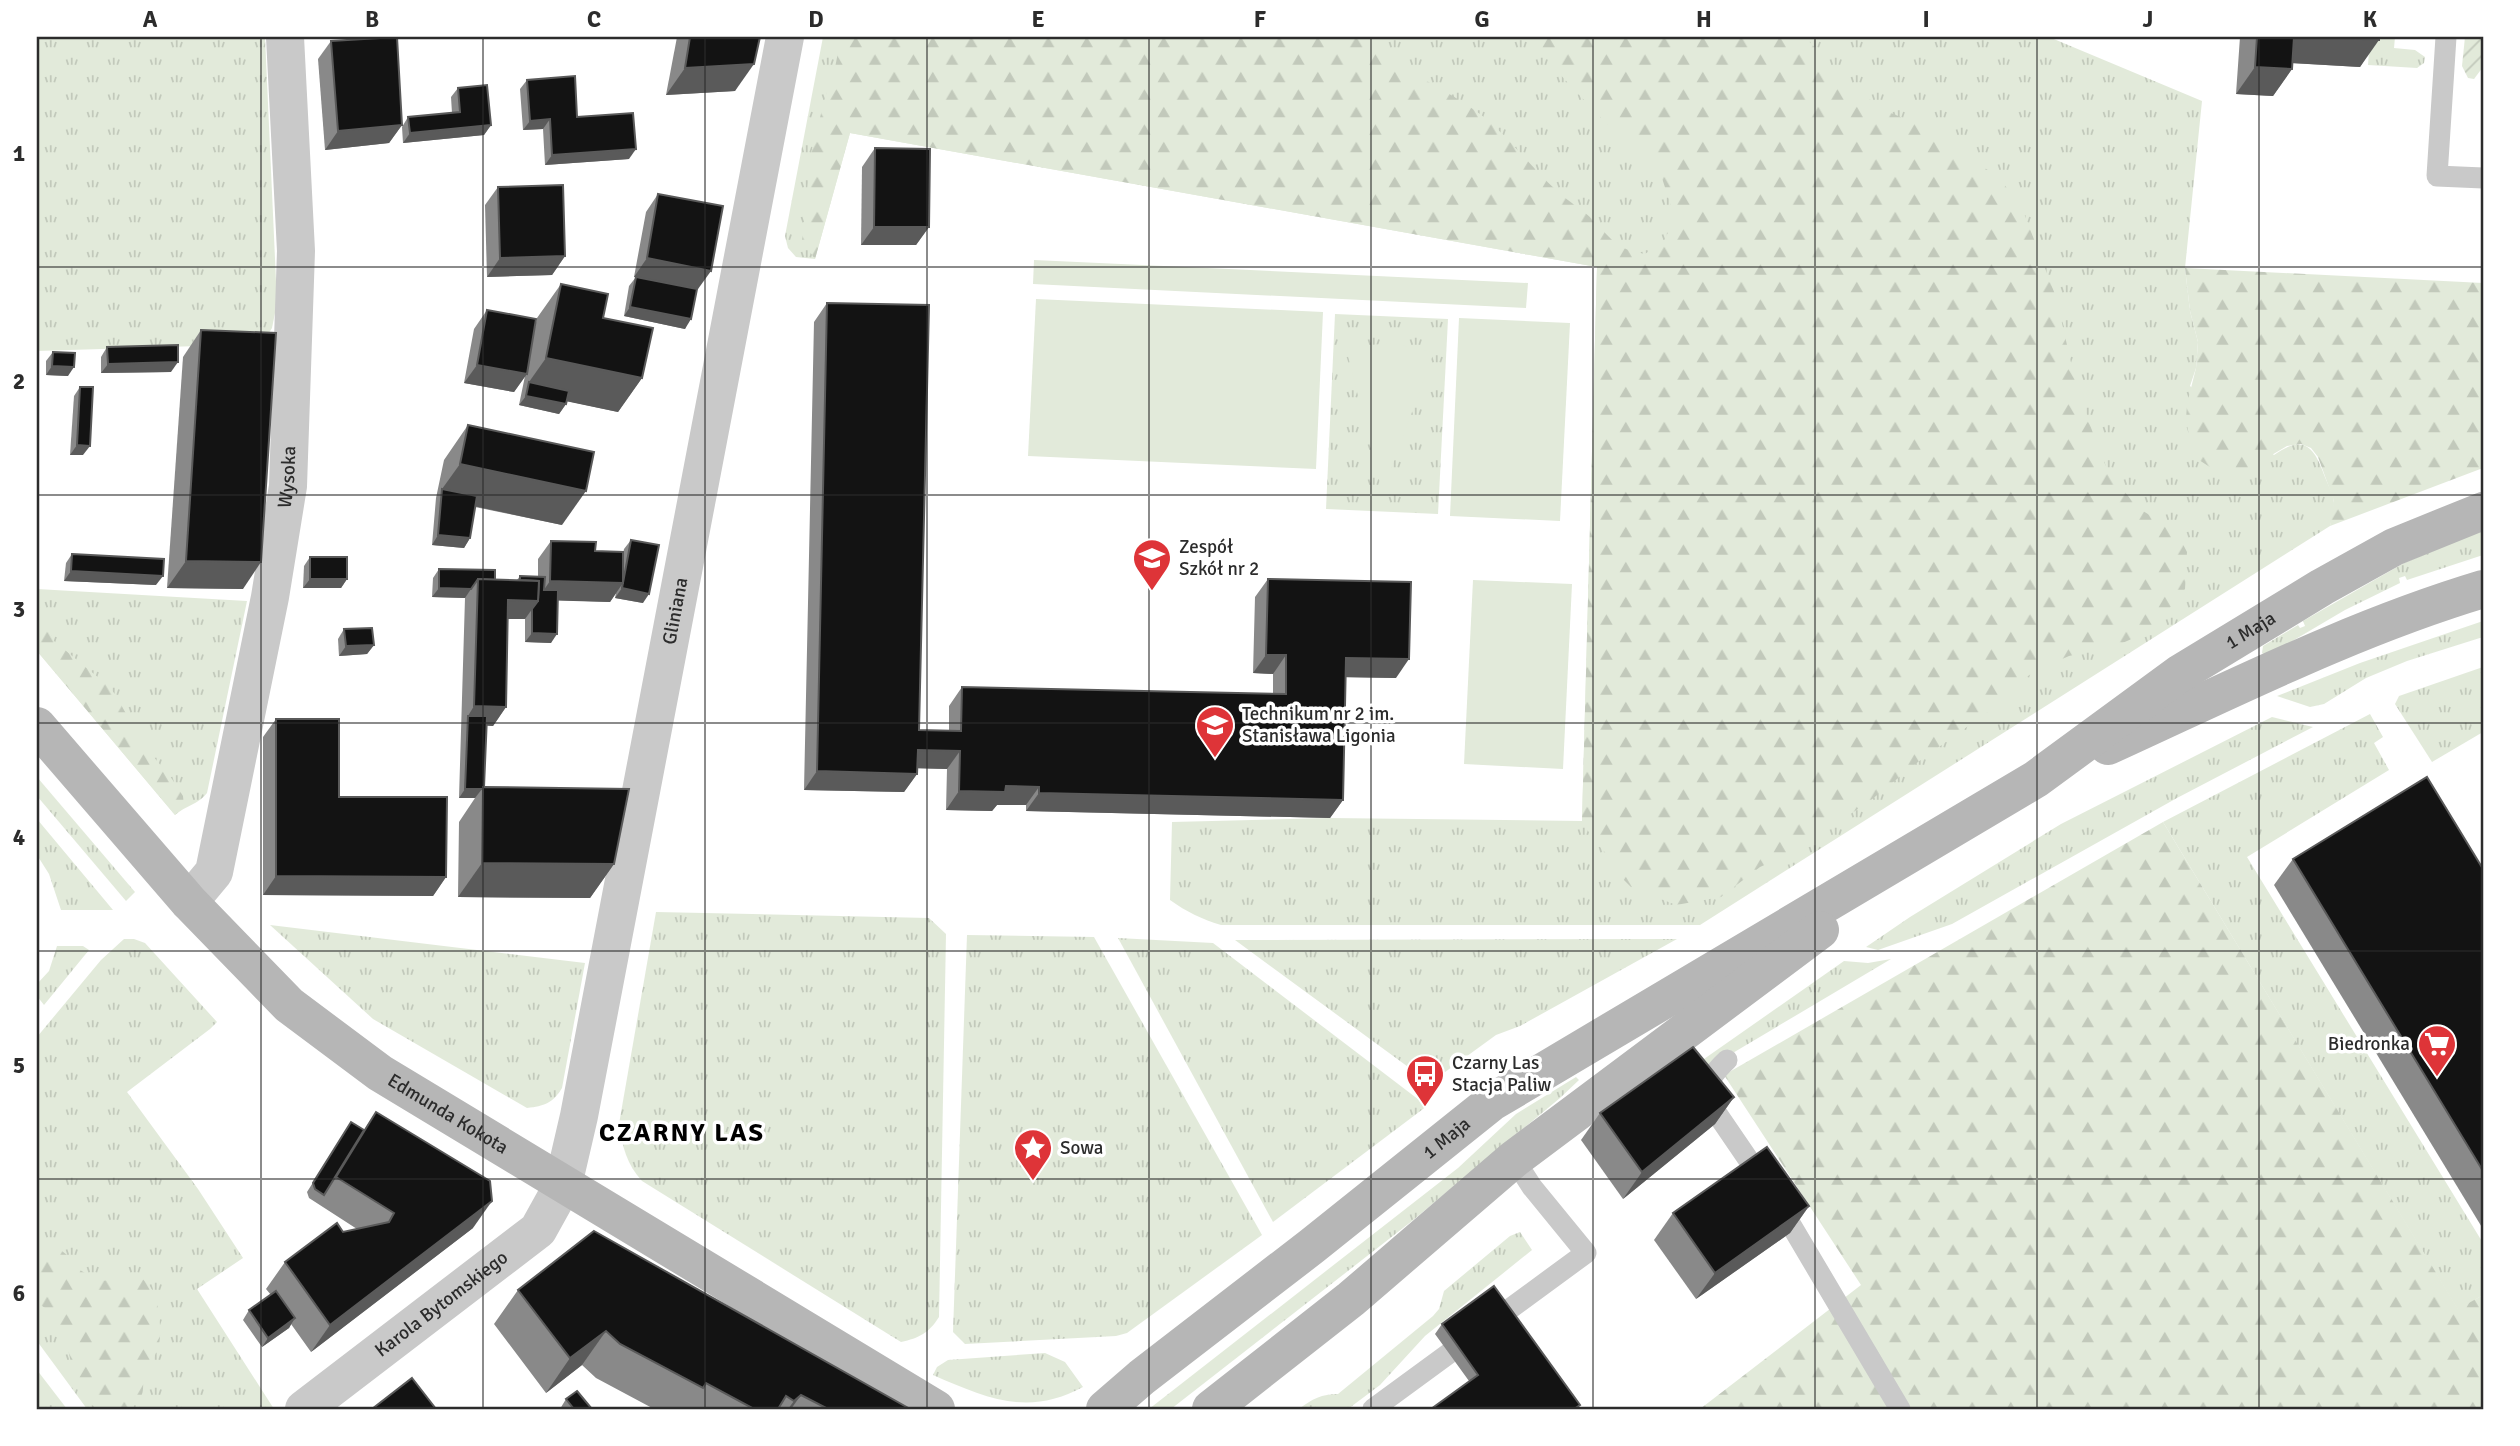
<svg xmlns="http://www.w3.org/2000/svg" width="2520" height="1446" font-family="Signika,sans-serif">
<defs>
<pattern id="grass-tufts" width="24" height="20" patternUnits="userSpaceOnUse" patternTransform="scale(1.75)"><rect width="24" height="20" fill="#e2eada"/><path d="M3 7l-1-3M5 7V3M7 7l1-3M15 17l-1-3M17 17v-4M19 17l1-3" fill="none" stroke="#c2c9bb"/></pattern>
<pattern id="forest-firs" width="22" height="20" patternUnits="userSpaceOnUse" patternTransform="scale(1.75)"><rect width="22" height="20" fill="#e2eada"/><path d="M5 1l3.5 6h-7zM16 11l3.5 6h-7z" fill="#c2c9bb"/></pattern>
<pattern id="garden-furrows" width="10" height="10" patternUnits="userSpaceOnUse" patternTransform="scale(1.75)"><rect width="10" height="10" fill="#e2eada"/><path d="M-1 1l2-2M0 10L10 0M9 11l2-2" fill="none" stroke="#c2c9bb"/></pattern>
</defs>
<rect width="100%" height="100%" fill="#fff"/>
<g fill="url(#grass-tufts)">
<polygon points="37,37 265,37 277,303 272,328 262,344 37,351"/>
<path d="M823,37H2049L2202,101L2185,268L2190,311L2198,342L2196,368L2190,386L2274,455C2304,434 2314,446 2325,477C2328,485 2334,495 2334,503C2334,511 2332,519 2330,526L1700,925H1221C1201,919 1187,912 1170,900L1172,822L1330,818L1582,821L1597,267L850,133L815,259L796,257L788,248L785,236Z"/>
<polygon points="2370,37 2395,37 2394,48 2415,50 2425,57 2424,63 2417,68 2368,65"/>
<polygon points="1335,314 1448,319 1438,514 1326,509"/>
<polygon points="2483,530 2483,555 2407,580 2405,576 2399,578 2400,583 2345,610 2267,656 2262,653 2263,646 2298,625 2300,628 2305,626 2303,621 2404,563"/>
<path d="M37,589L247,601L207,793C199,804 185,806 175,815L37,651Z"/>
<polygon points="2483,621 2483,637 2407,661 2366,678 2324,704 2310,707 2277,696 2360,663"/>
<polygon points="2483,667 2483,732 2432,762 2395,704 2399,696"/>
<polygon points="2370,714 2383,737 2374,743 2389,770 2247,857 2483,1243 2483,1295 2458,1310 2163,822"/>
<polygon points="2272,717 2313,727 2177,798 1952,924 1878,950 1866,947 1910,917 2061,824"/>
<polygon points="37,777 135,892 126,901 37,796"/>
<polygon points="37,819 113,910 61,910 49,874 37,855"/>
<path d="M656,912L929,918L946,934L939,1317C929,1333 919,1338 901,1342L642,1181C627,1165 622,1146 619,1124Z"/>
<path d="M270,925L585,963L562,1088C553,1103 544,1106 527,1108L373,1019Z"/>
<polygon points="967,935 1094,937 1262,1235 1127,1333 1116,1336 965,1344 953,1332"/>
<polygon points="1118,938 1213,943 1427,1106 1273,1222"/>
<polygon points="124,939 134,939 145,943 217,1022 210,1029 127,1092 198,1189 243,1258 197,1289 274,1409 87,1409 37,1341 37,1037 101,960"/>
<polygon points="1677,939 1520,1026 1496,1035 1430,1083 1235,940"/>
<polygon points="57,946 83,946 89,950 44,1005 37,996 37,984 49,971"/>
<polygon points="1891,959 1726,1057 1708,1070 1684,1073 1844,961 1868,963"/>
<polygon points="1576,1077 1579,1080 1560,1098 1412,1221 1171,1409 1149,1409 1458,1168 1516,1114"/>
<path d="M1520,1232L1532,1250L1425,1336L1380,1385L1348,1409H1299C1312,1399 1322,1394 1338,1394L1433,1316L1439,1309L1444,1291L1510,1236Z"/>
<path d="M1045,1353L1065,1362L1083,1387C1028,1417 986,1398 933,1375L937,1367L948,1360Z"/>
<polygon points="37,1370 67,1409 37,1409"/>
</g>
<g fill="url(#forest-firs)">
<path d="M841,37H1365C1398,71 1443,86 1480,114C1508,136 1530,166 1556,190C1566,200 1579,207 1590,217C1612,238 1612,248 1645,254L1664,241L1671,226L1672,209L1661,175L1638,148L1608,125L1585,101L1555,69L1533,37H1805L1848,83L1884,110L1936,132L2000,179L2022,208L2056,297L2075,380L2100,454L2110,474L2138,508L2176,531L2187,552L2185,589L2156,625L2136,637L2118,645L2069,656L2035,671L2017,684L2006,699L1918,762L1871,800L1798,850L1760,867L1721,897L1676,905L1631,887L1617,873L1610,858L1593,839L1582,821L1597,267L850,133L815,259L802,241L811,153L825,98L834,73Z"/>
<polygon points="2185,268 2483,283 2483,468 2330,526 2334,501 2318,457 2311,448 2301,444 2287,446 2238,475 2216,471 2199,460 2190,440 2186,420 2187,404 2196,368 2198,342 2190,311"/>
<polygon points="37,598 54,641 105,683 115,694 143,744 172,779 183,796 184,807 175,815 37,651"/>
<polygon points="2163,822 2458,1309 2483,1295 2483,1409 1700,1409 1861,1285 1724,1075"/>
<path d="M37,1237L53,1244L67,1255L80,1270L98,1281L142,1278C147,1283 153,1289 155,1296C159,1308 162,1331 159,1344C156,1355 149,1367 145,1379C142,1384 144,1389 142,1394C138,1411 115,1413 101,1409C60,1397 82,1325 37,1303Z"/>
</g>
<polygon fill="url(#garden-furrows)" points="2465,37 2483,37 2483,67 2474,79 2468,78 2462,66"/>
<g fill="#e2eada">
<polygon points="1034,260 1528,283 1526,308 1033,284"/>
<polygon points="1036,299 1323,312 1316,469 1028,456"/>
<polygon points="1459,318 1570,323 1560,521 1450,516"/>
<polygon points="1390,343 1434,352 1386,483 1380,483 1346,348"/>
<polygon points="1473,580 1572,584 1563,769 1464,764"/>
</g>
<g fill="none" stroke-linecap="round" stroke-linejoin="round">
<g stroke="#c9c9c9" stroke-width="21">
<polyline points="2446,37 2437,176 2483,178"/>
<path d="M1727,1060C1713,1073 1706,1082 1709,1102L1778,1203L1900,1409"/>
<polyline points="1373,1409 1586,1253 1532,1187 1514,1159"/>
</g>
<g stroke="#c9c9c9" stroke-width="38">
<path id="s1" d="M189,902L214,872L270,597L288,486L296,251L285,37"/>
<path id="s2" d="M304,1409L538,1230L563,1185L579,1116L785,37"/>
</g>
<g stroke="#b6b6b6" stroke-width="38">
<path id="s3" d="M37,726L189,902L289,1005L380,1073L936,1409"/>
<path d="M2108,746C2231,690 2353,628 2483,589"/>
<path id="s4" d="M1105,1409L1142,1377L1312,1246L1492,1102L2036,779L2179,674L2322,587L2394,547L2483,511"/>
<polyline points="1211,1409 1351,1299 1514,1159 1820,930"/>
</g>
</g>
<g fill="#898989">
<polygon points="677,37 760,37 735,91 666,95"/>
<polygon points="2240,37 2379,37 2360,67 2292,63 2292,69 2273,96 2236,94"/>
<polygon points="331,41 402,125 389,143 325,150 318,59"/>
<polygon points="527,80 577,117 629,159 545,165 543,129 523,130 520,89"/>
<polygon points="458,88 491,125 484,135 403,143 402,127 408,117 452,113 451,97"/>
<polygon points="875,148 929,227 916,245 861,245 862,167"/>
<polygon points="498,187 565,256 552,275 487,277 485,205"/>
<polygon points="658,194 697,289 685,329 624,316 629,286 636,277 634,277 646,212"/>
<polygon points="561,284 603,318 642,378 618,412 567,401 566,404 559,414 519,405 525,376 514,392 464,383 474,329 487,310 532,341 537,318"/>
<polygon points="827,303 919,730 949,731 949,706 962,687 1273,694 1273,674 1253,673 1255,597 1268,579 1396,678 1346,677 1343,800 1330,818 1026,811 1026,805 997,805 992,811 946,810 947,769 918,768 917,774 904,792 804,790 814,322"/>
<polygon points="201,330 243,589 167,588 183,357"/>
<polygon points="107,347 171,372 101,373 101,357"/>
<polygon points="53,352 68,376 46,375 46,361"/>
<polygon points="80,387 83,455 70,455 74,396"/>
<polygon points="468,425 562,525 475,507 470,538 464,548 432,545 436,498 444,460"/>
<polygon points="631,540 643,603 615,598 616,593 610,602 558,600 551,643 525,642 525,619 508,619 506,707 493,726 487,725 484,787 614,864 590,898 458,897 459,822 475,798 459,798 465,598 432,597 433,578 439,569 495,580 517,580 520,576 538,577 538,559 551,541 595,551 623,554 624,549"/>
<polygon points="72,554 156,585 64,581 66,563"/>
<polygon points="310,557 347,579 341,588 303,588 304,566"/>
<polygon points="344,629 374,645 367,654 339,656 338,639"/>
<polygon points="276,719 339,797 446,877 433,896 263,895 263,737"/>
<polygon points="2293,859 2483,869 2483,1229 2274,885"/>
<polygon points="1734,1097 1715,1124 1623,1199 1581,1140 1600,1113"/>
<polygon points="376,1112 473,1228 311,1352 291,1324 289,1328 262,1347 243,1320 249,1310 271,1295 266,1289 285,1262 357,1229 309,1198 307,1192 351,1122 364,1130"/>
<polygon points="1809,1206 1790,1233 1696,1299 1654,1240 1673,1213"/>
<polygon points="518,1290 910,1409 654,1409 596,1378 582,1365 546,1393 494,1324"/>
<polygon points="1442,1324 1580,1405 1577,1409 1431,1409 1469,1381 1435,1334"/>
<polygon points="566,1399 592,1409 560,1409"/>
</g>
<g fill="#5a5a5a">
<polygon points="2292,37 2326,37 2379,40 2360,67 2275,62"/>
<polygon points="754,64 735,91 666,95 685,68"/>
<polygon points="2255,67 2292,69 2273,96 2236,94"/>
<polygon points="550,119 543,129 523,130 530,121"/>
<polygon points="402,125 389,143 325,150 338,131"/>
<polygon points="491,125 484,135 403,143 410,133"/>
<polygon points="636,149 629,159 545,165 552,155"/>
<polygon points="874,227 929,227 916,245 861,245"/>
<polygon points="565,256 552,275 487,277 500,258"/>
<polygon points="647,258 711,271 698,289 634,277"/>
<polygon points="630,307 691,319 685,329 624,316"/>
<polygon points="546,358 642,378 618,412 527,393 529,382"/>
<polygon points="178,362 171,372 101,373 108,364"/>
<polygon points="477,365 527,374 514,392 464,383"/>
<polygon points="52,366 74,367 68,376 46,375"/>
<polygon points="526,396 566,404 559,414 519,405"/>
<polygon points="77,445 90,446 83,455 70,455"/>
<polygon points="460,464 586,491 562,525 441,499 442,489"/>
<polygon points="438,535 470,538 464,548 432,545"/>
<polygon points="186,561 261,562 243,589 167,588"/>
<polygon points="71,571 163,576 156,585 64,581"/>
<polygon points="310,579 347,579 341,588 303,588"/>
<polygon points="550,581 623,583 610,602 537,600"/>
<polygon points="439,588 471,589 465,598 432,597"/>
<polygon points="622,588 649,594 643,603 615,598"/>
<polygon points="508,600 538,601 525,619 495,619"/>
<polygon points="532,633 557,634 551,643 525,642"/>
<polygon points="374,645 367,654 339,656 346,646"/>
<polygon points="1266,655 1286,655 1273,674 1253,673"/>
<polygon points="1346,658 1409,659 1396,678 1333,677"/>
<polygon points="474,706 506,707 493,726 468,725 468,716"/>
<polygon points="918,750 960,751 947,769 905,768"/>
<polygon points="817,771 917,774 904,792 804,790"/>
<polygon points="1006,786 1039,787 1026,805 997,805 992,811 946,810 959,791"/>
<polygon points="465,789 482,789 475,798 459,798"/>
<polygon points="1039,793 1343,800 1330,818 1026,811"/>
<polygon points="482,863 614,864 590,898 458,897"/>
<polygon points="276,876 446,877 433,896 263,895"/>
<polygon points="1734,1097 1715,1124 1623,1199 1642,1172"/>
<polygon points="492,1201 473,1228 311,1352 330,1325"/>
<polygon points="1809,1206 1790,1233 1696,1299 1715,1273"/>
<polygon points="295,1318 289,1328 262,1347 268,1338"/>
<polygon points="606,1331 582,1365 546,1393 570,1358"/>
<polygon points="801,1395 791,1409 788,1409 794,1401"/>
</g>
<g fill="#131313" stroke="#5a5a5a" stroke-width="2">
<polygon points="397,37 402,125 338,131 331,41"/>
<polygon points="690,37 760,37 754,64 685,68"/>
<polygon points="2257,37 2294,37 2292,69 2255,67"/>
<polygon points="2326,37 2379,37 2379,40"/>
<polygon points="575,76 577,117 633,113 636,149 552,155 550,119 530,121 527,80"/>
<polygon points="487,85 491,125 410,133 408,117 460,112 458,88"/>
<polygon points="875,148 930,149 929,227 874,227"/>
<polygon points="563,185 565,256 500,258 498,187"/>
<polygon points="658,194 723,206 711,271 647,258"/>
<polygon points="636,277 697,289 691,319 630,307"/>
<polygon points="561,284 608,294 603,318 653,328 642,378 546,358"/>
<polygon points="827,303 929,305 919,730 961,731 962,687 1286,694 1286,655 1266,655 1268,579 1411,582 1409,659 1346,658 1343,800 1039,793 1039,787 1006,786 1005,792 959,791 960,751 918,750 917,774 817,771"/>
<polygon points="487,310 536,319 527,374 477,365"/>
<polygon points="201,330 276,333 261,562 186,561"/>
<polygon points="178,345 178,362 108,364 107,347"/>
<polygon points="53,352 75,353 74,367 52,366"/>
<polygon points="529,382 569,391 566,404 526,396"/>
<polygon points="80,387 93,387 90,446 77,445"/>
<polygon points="468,425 594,452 586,491 460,464"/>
<polygon points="442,489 477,496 470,538 438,535"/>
<polygon points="631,540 659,545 649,594 622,588"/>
<polygon points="551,541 596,542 595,551 623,552 623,583 550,581"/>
<polygon points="72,554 164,559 163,576 71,571"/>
<rect x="310" y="557" width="37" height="22"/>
<polygon points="439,569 495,570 495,580 478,579 471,589 439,588"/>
<polygon points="520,576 545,577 544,590 558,590 557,634 532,633 532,609 538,601 539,581 520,580"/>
<polygon points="478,579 539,581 538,601 508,600 506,707 474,706"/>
<polygon points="372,628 374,645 346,646 344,629"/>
<polygon points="468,716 487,716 484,787 483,789 465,789"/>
<polygon points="276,719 339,719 339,797 447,797 446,877 276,876"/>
<polygon points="2427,777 2483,869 2483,1171 2293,859"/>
<polygon points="483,787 629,789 614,864 482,863"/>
<polygon points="1693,1047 1734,1097 1642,1172 1600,1113"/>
<polygon points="376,1112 490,1181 492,1201 330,1325 285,1262 337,1223 343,1232 389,1222 394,1213 336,1177"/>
<polygon points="351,1122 364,1130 324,1195 315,1189 313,1183"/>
<polygon points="1767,1147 1809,1206 1715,1273 1673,1213"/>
<polygon points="594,1231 910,1409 828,1409 801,1395 794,1401 786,1396 778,1409 754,1409 706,1383 703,1388 620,1344 606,1331 570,1358 518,1290"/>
<polygon points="1494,1286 1580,1405 1574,1409 1431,1409 1478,1375 1442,1324"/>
<polygon points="276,1291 295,1318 268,1338 249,1310"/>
<polygon points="412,1378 436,1409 372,1409"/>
<polygon points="577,1391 592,1409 574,1409 566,1399"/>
</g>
<path fill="none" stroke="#2c2c2c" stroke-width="2" stroke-opacity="0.55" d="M261,37V1409M483,37V1409M705,37V1409M927,37V1409M1149,37V1409M1371,37V1409M1593,37V1409M1815,37V1409M2037,37V1409M2259,37V1409M37,267H2483M37,495H2483M37,723H2483M37,951H2483M37,1179H2483"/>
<defs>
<symbol id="school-pin" viewBox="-11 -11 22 30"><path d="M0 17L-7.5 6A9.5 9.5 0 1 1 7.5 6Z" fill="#de3438" stroke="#fff"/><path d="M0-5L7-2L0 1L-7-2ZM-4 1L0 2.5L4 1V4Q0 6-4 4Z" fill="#fff"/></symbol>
<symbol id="supermarket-pin" viewBox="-11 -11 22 30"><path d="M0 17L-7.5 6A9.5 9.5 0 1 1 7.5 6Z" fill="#de3438" stroke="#fff"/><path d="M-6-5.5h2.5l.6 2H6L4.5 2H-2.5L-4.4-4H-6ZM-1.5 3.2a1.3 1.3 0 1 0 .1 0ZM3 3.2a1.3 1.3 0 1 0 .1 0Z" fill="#fff"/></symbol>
<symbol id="bus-pin" viewBox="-11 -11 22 30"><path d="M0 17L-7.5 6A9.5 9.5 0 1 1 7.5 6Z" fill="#de3438" stroke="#fff"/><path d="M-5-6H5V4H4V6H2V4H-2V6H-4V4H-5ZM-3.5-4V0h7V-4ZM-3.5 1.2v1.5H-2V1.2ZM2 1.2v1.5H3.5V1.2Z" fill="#fff"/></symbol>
<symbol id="sight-pin" viewBox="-11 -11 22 30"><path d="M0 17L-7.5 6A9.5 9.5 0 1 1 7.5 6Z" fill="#de3438" stroke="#fff"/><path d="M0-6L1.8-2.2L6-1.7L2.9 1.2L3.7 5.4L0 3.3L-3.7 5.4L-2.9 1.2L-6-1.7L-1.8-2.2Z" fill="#fff"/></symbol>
</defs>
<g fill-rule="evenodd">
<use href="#school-pin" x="1130" y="536" width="44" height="60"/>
<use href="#school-pin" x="1193" y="703" width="44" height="60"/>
<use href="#supermarket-pin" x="2415" y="1022" width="44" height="60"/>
<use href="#bus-pin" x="1403" y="1052" width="44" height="60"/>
<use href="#sight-pin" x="1011" y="1126" width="44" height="60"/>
</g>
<g text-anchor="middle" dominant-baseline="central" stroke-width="7" stroke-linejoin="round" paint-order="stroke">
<g font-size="19" fill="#2c2c2c" stroke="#fff">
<text stroke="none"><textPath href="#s1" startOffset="441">Wysoka</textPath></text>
<text stroke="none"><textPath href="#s2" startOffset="931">Gliniana</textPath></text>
<text stroke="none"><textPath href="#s4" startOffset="1388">1 Maja</textPath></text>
<text stroke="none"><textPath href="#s3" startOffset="569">Edmunda Kokota</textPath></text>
<text stroke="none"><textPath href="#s4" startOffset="436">1 Maja</textPath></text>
<text stroke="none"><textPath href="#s2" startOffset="173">Karola Bytomskiego</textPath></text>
</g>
<g font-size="19" fill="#2c2c2c" stroke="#fff" text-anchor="start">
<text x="1179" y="547">Zespół<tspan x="1179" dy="22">Szkół nr 2</tspan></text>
<text x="1242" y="714">Technikum nr 2 im.<tspan x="1242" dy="22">Stanisława Ligonia</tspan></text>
<text x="2410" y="1044" text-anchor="end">Biedronka</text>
<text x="1452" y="1063">Czarny Las<tspan x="1452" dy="22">Stacja Paliw</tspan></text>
<text x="1060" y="1148">Sowa</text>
</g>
<g font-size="26" font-weight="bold" letter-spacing="2" fill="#000" stroke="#fff">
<text x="682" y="1133">CZARNY LAS</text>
</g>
</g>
<rect width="2520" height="1446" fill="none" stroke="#ffffff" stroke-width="77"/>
<rect x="38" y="38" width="2444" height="1370" fill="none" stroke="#2c2c2c" stroke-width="2.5"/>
<g font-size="23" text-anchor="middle" font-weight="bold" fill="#2c2c2c">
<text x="150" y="27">A</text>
<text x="372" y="27">B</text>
<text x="594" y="27">C</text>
<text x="816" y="27">D</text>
<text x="1038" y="27">E</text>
<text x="1260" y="27">F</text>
<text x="1482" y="27">G</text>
<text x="1704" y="27">H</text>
<text x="1926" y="27">I</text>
<text x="2148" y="27">J</text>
<text x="2370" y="27">K</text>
<text x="19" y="161">1</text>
<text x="19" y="389">2</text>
<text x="19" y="617">3</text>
<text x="19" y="845">4</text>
<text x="19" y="1073">5</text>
<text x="19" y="1301">6</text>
</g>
</svg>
